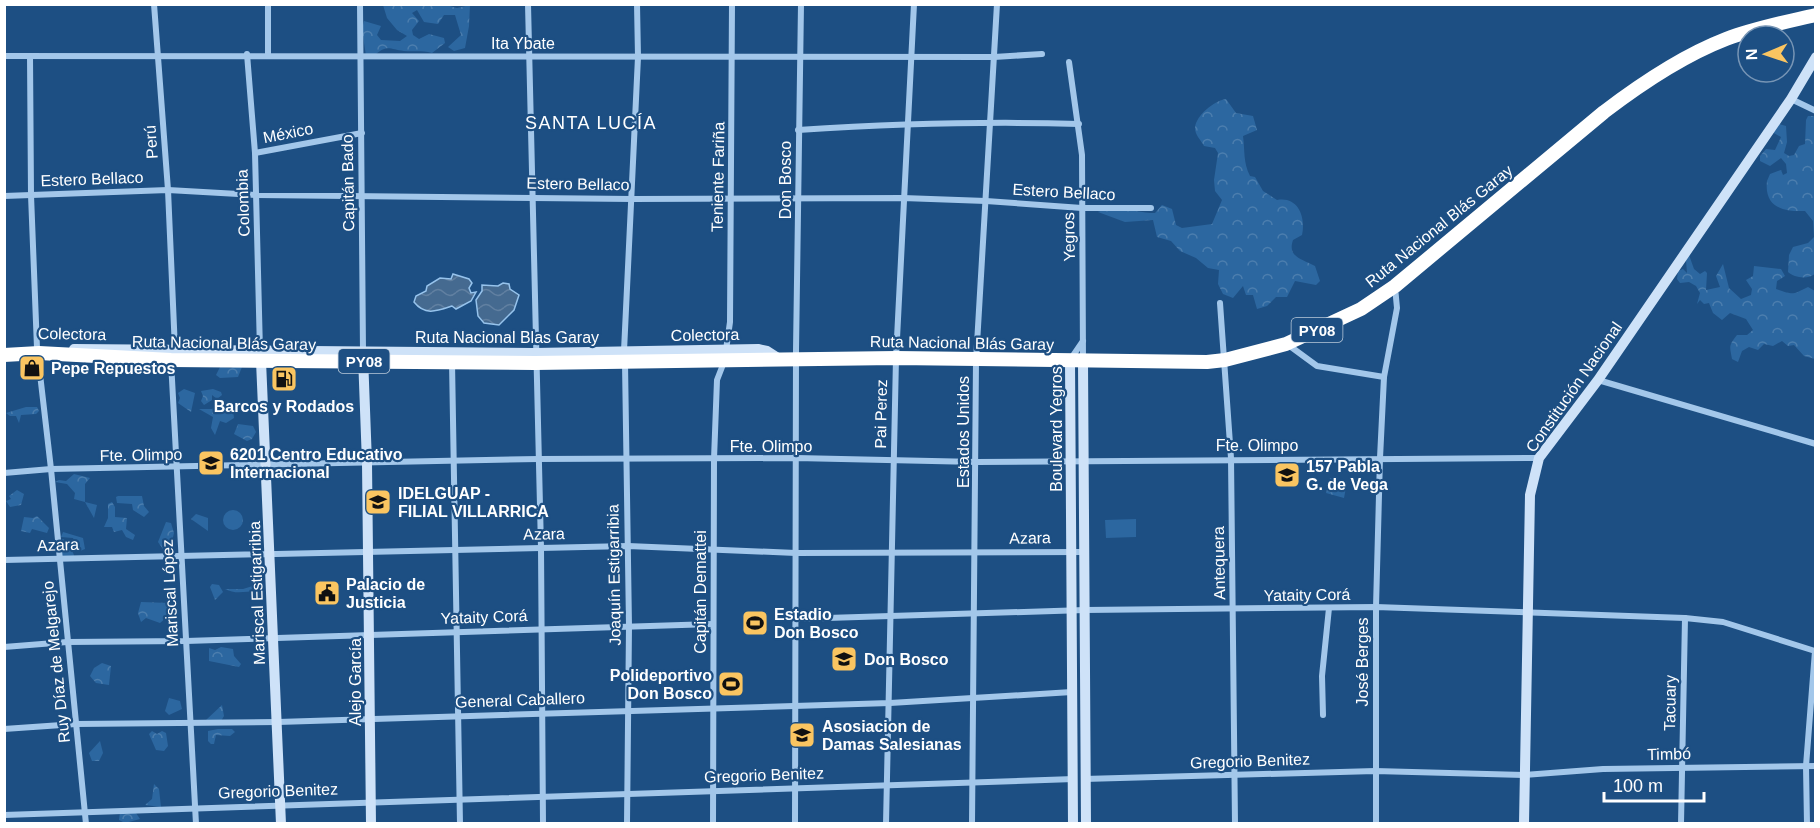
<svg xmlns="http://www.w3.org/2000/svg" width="1820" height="828" font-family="Helvetica,sans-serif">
<defs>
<pattern id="forest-crowns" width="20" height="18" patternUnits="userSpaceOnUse" patternTransform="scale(1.5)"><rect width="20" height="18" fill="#2c67a0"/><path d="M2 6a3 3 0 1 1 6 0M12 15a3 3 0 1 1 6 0" fill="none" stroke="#4c7eae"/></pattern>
<pattern id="water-waves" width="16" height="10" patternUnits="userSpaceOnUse" patternTransform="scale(1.5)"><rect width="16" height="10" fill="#456a90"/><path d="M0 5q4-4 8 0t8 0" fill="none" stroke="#6180a1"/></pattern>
</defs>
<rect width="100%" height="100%" fill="#1d4f83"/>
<g fill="url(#forest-crowns)">
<path d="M383,5H446L457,8L470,5L469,26L465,48L454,51L448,47L461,35L455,15H444L438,24L424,22L417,10L412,13L419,21L412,30L413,35L419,39L429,34L444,38L445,43L432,53C421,50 414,52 404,51C390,50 387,43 373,57L366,56L362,29L364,21L381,26L377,35L381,40L400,41L407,36L397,30L387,18Z"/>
<path d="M1226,99L1236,113L1253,116L1257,130L1243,136C1245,151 1243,162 1250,176L1255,177L1263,191L1277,200C1298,196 1306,217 1302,235L1293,240C1287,257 1302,259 1315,266L1320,281L1316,285L1295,281L1287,297H1276L1267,306L1257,309L1253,295H1246L1243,286L1233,298L1223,294L1218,284L1219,270L1208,268L1196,258L1180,251L1171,241L1157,237L1153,220L1125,222L1098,212C1114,204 1138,213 1155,213L1162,205L1172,209L1176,225L1182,228L1212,224L1222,200L1215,191L1214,180L1218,153L1215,148L1204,146C1201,140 1195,135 1195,128C1196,115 1214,101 1226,99Z"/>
<path d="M1808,116H1815L1816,273C1808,280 1795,278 1788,272L1789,255L1793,247L1808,243L1814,237L1813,221L1805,211C1783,212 1764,207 1767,181L1770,174L1781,170L1783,175L1787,173L1786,164L1781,158L1770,166L1760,161V156L1766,149L1775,150L1781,137L1772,132L1779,124L1786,126L1787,142L1784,153L1789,156L1794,155L1799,146L1805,144L1806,120Z"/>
<path d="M1689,255L1694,269L1700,274L1705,271L1707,273L1706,290L1720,287L1716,276L1723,264L1729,288L1741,299L1751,295L1752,289L1746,280L1753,276L1754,266L1781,269L1785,276L1777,281L1776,289C1794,295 1792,295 1808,287L1815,291V359L1804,356L1794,345L1788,346L1782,341L1773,346L1764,344L1758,350L1749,347L1742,351L1738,362L1732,359C1730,347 1728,346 1737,335H1747L1753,330L1746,319L1730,313L1722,320L1713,313L1709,303L1704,304L1700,300L1697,304L1700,293L1696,286L1689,282L1680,283L1677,279L1678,271L1683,269L1687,273L1686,260Z"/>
<polygon points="239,364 242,367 238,377 220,378 216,375 220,367 231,368"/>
<polygon points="184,389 195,393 191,412 178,403 180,398 178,393"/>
<polygon points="213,389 221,392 222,395 217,399 212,395 212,400 204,405 201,401 203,396 201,391"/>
<polygon points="220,403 233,410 234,418 226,423 220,421 215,435 211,428 213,417 199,409 212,409"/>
<polygon points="26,407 37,407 39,411 36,414 21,415 19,423 16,416 10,416 6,413"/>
<polygon points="238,424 253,426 256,432 252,439 247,441 234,434"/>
<polygon points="74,474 90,478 85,484 85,502 97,505 94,518 85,502 74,499 75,493 67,484 55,482 59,480 66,481"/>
<polygon points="1330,478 1347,482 1344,498 1326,493"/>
<polygon points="17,490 24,494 21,505 10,507 6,501 11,499 9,496"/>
<polygon points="118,496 142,496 144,506 149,512 144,517 133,510 132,504 117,503 116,497"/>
<polygon points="112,502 115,507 115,517 127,518 126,529 135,535 133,540 126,537 122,530 114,532 112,527 104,527 108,518 108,504"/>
<circle cx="233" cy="520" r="10"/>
<polygon points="196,514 208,518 208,531 191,519"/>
<polygon points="37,516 49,528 47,533 32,529 30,533 21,531 24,517 33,518"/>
<polygon points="166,522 171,523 174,533 171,545 163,549 158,542"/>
<polygon points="63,532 83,538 85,549 80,551 74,547 72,550 75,558 62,556 61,552 69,549 60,546 59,541 63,539 74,546 76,544 73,538 61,537"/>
<polygon points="212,584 219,585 223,592 215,600 210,587"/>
<path d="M256,585L260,588L259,591C246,591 236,595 225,589H243Z"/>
<polygon points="141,602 169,603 174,611 160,623 146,618 141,622 138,613"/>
<polygon points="221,647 233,649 234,656 241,664 239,667 209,661 209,648 215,650"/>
<polygon points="102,663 111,666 109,685 96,683 90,676 94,668"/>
<polygon points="169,698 180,701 182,709 169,715 165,711"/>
<polygon points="222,705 224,716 221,721 206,720"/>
<polygon points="218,729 232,729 235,732 230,736 216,735 214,744 211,744 208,741 208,731"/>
<polygon points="152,731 157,734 162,731 166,733 168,746 164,751 156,750 149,734"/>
<polygon points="100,741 103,753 99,761 92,761 89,753"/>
<polygon points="154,784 159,789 161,807 145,805 152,799"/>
<polygon points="120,812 136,813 140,819 125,823 119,820"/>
</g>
<polygon fill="#2c67a0" points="1136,519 1136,537 1106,538 1105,520"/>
<g fill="url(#water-waves)" stroke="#96c3ec" stroke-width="1.5">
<path d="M453,274L469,279L472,283L469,288L471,293L476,292L471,301L456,309L452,306C437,311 425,316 414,302L416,296L426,291L427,286L440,278L451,279Z"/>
<polygon points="503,283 509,284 510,289 519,295 514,310 499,325 484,323 478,316 476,300 482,291 482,285 498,286"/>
</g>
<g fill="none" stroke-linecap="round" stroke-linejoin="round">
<g stroke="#a3c7ea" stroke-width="6">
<polyline points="154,4 168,190 175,350"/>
<polyline points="268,4 268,54"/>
<polyline points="360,4 363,351"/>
<polyline points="528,4 541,548 543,824"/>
<polyline points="247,54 255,153 260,351"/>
<polyline points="4,56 994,57 1042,54"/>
<polyline points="30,56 31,195 37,348 51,469 86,824"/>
<polyline points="1069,62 1082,155 1083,361"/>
<polyline points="1791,99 1816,111"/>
<path d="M798,130C892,124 985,121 1079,124"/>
<polyline points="255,153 362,133"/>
<polyline points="4,196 168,190 256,195 633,199 903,198 986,201 1082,208 1151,208"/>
<polyline points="1220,303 1231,458 1235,824"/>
<polyline points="1287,344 1317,366 1384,377"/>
<polyline points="726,350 730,322 732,4"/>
<polyline points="624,351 638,57 637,4"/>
<polyline points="1070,360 1083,341"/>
<polyline points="171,361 196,824"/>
<polyline points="452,362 460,824"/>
<polyline points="625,363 629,626 627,824"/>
<polyline points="1598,380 1816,444"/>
<polyline points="4,473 51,469 538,459 796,458 977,462 1539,458"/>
<polyline points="4,560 628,546 796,553 1085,552"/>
<polyline points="795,619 1085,610 1376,607 1685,618 1723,622 1815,651 1806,766 1807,824"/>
<polyline points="4,647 67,642 186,641 713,624"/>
<polyline points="1323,715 1322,676 1329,608"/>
<polyline points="4,729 76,724 278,722 890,703 1072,692"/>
<polyline points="1084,779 1375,771 1524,775 1603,769 1816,766"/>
<polyline points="4,815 1074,779"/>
<polyline points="713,824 714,459 717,380 724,362"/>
<polyline points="795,824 796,351 801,4"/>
<polyline points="886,824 896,358 914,4"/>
<polyline points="972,824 976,361 997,4"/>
<polyline points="1376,824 1376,607 1380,458 1384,377 1397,308 1395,287"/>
<polyline points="1681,824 1685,618"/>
</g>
<g stroke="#cee2f8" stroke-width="10">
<polyline points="74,349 534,353 758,349 767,351 781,360"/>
<polyline points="363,356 367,463 371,824"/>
<polyline points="261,361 281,824"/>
<polyline points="1070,361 1073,824"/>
<polyline points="1083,362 1086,824"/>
<polyline points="1524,824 1530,495 1539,458 1598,380 1791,99 1816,57"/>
</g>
<path stroke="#fff" stroke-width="14" d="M4,355L39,353L171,360L535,363L896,358L1207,362L1225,360L1286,344L1361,309L1395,286L1604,112C1642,83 1682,56 1726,39C1755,28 1786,22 1816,15"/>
</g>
<defs>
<symbol id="shop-square" viewBox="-11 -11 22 22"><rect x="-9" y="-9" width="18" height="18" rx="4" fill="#fac561" stroke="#1d4f83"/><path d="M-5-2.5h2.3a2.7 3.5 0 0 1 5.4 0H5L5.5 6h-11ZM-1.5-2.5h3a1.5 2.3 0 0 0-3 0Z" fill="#111"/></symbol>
<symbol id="fuel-square" viewBox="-11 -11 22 22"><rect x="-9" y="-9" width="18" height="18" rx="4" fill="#fac561" stroke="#1d4f83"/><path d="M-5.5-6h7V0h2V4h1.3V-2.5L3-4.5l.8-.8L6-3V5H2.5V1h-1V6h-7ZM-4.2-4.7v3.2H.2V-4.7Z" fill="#111"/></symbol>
<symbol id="school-square" viewBox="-11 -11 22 22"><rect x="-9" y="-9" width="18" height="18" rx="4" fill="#fac561" stroke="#1d4f83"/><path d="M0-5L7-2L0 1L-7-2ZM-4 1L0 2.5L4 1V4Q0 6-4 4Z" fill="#111"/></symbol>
<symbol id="civic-square" viewBox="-11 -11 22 22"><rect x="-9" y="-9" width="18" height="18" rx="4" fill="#fac561" stroke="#1d4f83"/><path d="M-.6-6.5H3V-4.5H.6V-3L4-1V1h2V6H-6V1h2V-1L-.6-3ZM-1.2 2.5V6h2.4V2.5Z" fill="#111"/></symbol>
<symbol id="stadium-square" viewBox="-11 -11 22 22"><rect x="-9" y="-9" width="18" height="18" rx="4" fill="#fac561" stroke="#1d4f83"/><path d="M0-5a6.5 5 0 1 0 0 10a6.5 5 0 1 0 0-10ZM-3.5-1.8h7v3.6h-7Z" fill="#111"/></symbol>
<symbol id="university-square" viewBox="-11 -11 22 22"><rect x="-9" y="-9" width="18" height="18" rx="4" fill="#fac561" stroke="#1d4f83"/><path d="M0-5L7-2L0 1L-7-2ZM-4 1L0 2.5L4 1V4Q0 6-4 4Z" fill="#111"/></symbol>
</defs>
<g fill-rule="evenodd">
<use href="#shop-square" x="17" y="353" width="30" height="30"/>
<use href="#fuel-square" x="269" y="364" width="30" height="30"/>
<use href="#school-square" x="196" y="448" width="30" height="30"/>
<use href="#school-square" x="1272" y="460" width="30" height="30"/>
<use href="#school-square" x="363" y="487" width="30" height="30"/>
<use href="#civic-square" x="312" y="578" width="30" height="30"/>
<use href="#stadium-square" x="740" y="608" width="30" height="30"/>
<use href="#university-square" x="829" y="644" width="30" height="30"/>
<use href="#stadium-square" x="716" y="669" width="30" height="30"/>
<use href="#school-square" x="787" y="720" width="30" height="30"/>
</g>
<g text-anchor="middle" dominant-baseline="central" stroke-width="4.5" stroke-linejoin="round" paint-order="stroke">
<g fill="#1d4f83" stroke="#bbcada" stroke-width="1.5">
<rect x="1291.5" y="318" width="51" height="24" rx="4.5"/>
<rect x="338.5" y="349" width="51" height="24" rx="4.5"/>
</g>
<g font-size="15" font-weight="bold" fill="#fff">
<text x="1317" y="330">PY08</text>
<text x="364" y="361">PY08</text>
</g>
<g font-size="16" fill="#fff" stroke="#1d4f83">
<text x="523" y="43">Ita Ybate</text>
<text transform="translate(288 133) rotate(-11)">México</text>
<text transform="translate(151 142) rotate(-94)">Perú</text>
<text transform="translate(718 177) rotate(-89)">Teniente Fariña</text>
<text transform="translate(92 179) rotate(-2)">Estero Bellaco</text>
<text transform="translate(785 180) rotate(-90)">Don Bosco</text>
<text transform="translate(348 183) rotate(-91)">Capitán Bado</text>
<text transform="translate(578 184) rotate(1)">Estero Bellaco</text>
<text transform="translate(1064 192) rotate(3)">Estero Bellaco</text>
<text transform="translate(243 203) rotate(-92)">Colombia</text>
<text transform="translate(1439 226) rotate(-39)">Ruta Nacional Blás Garay</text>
<text transform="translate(1069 237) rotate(-91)">Yegros</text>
<text transform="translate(72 334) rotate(1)">Colectora</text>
<text transform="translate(705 335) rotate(-1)">Colectora</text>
<text x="507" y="337">Ruta Nacional Blas Garay</text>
<text transform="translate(224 343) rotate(1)">Ruta Nacional Blás Garay</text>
<text transform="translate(962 343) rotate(1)">Ruta Nacional Blás Garay</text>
<text transform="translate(1574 387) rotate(-55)">Constitución Nacional</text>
<text transform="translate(881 414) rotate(-89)">Pai Perez</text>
<text transform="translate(1056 429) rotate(-90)">Boulevard Yegros</text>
<text transform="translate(963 432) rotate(-90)">Estados Unidos</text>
<text x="1257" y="445">Fte. Olimpo</text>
<text x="771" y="446">Fte. Olimpo</text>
<text transform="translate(141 455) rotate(-1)">Fte. Olimpo</text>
<text transform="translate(544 534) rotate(-1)">Azara</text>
<text transform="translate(1030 538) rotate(-1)">Azara</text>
<text transform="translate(58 545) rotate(-2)">Azara</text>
<text transform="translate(1219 563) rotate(-91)">Antequera</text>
<text transform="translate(614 575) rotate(-91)">Joaquín Estigarribia</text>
<text transform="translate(700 592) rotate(-90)">Capitán Demattei</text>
<text transform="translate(170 593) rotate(-93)">Mariscal López</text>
<text transform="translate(257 593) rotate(-92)">Mariscal Estigarribia</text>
<text transform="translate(1307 595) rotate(-1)">Yataity Corá</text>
<text transform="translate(484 617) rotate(-2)">Yataity Corá</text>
<text transform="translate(56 662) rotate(-96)">Ruy Díaz de Melgarejo</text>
<text transform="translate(1362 662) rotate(-90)">José Berges</text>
<text transform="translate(355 682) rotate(-90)">Alejo García</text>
<text transform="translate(520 700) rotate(-2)">General Caballero</text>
<text transform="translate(1670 703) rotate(-89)">Tacuary</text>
<text transform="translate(1669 754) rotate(-1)">Timbó</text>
<text transform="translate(1250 761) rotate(-2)">Gregorio Benitez</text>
<text transform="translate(764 775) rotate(-2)">Gregorio Benitez</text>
<text transform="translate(278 791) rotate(-2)">Gregorio Benitez</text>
</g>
<g font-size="16" font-weight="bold" fill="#fff" stroke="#1d4f83" text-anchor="start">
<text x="51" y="368">Pepe Repuestos</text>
<text x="284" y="406" text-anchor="middle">Barcos y Rodados</text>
<text x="230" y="454">6201 Centro Educativo<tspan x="230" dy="18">Internacional</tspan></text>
<text x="1306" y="466">157 Pabla<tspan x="1306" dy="18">G. de Vega</tspan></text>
<text x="398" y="493">IDELGUAP -<tspan x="398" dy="18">FILIAL VILLARRICA</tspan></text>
<text x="346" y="584">Palacio de<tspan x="346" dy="18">Justicia</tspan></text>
<text x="774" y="614">Estadio<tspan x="774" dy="18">Don Bosco</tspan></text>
<text x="864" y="659">Don Bosco</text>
<text x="712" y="675" text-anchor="end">Polideportivo<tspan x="712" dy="18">Don Bosco</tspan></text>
<text x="822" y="726">Asosiacion de<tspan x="822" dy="18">Damas Salesianas</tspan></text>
</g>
<g font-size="18" letter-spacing="1.5" fill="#fff" stroke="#1d4f83">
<text x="591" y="123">SANTA LUCÍA</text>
</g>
</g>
<rect width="1820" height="828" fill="none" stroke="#ffffff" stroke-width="12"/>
<g transform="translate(1766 54) rotate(268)"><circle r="28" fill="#1d4f83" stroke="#7795b5" stroke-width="1.5"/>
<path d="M0-4.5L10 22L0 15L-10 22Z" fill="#fac561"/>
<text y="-9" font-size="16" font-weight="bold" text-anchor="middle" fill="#ffffff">N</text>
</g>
<path d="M1604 792v9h100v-9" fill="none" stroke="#ffffff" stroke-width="3"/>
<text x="1613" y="792" font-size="18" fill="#ffffff" stroke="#1d4f83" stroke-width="4.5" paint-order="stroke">100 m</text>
</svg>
